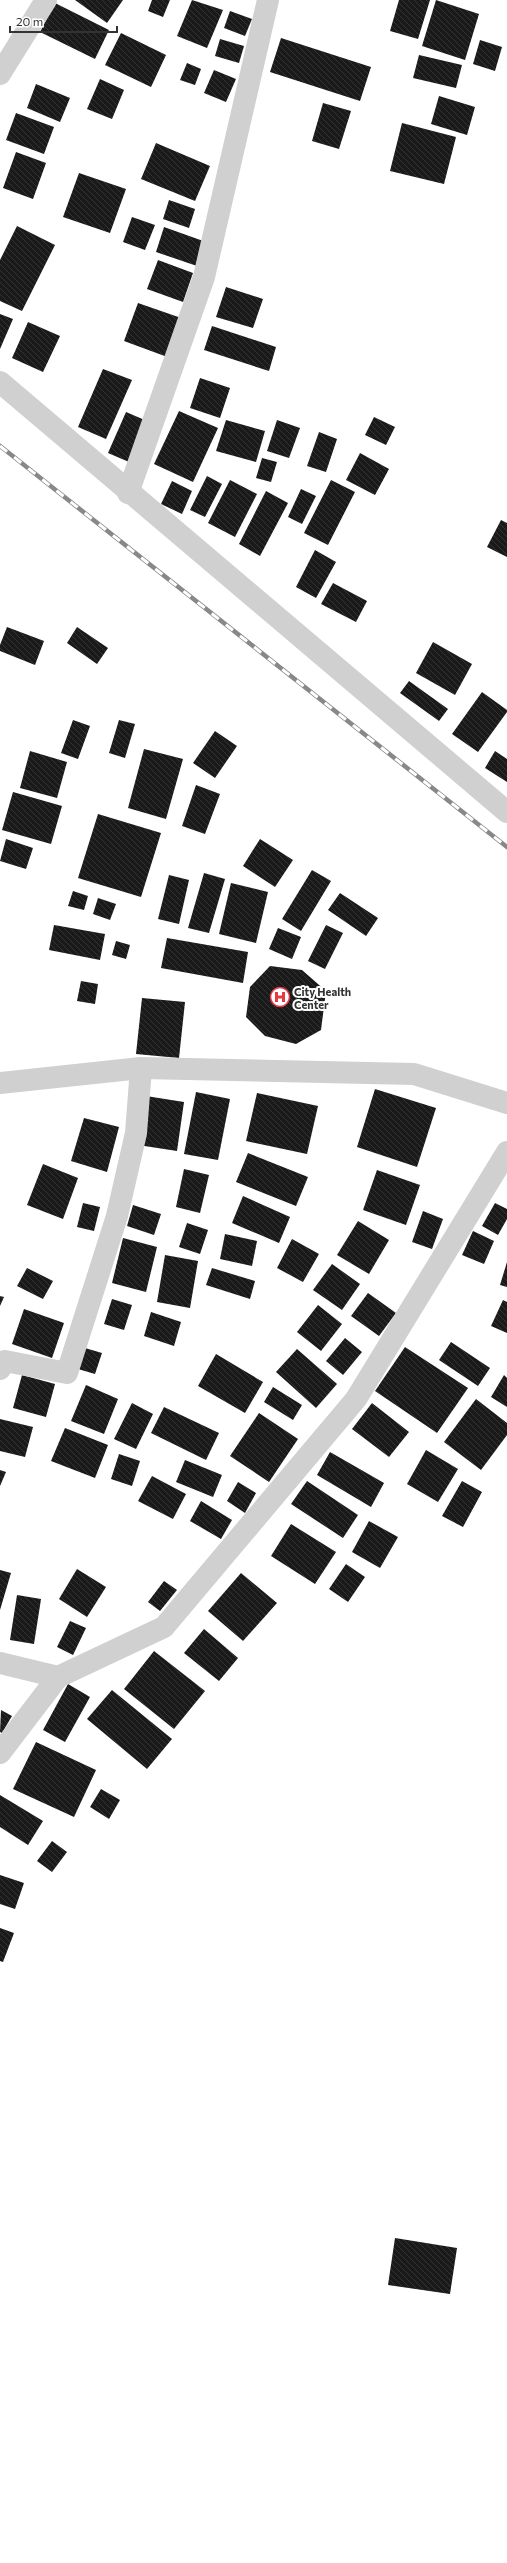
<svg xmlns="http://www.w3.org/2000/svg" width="507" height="2563" font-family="Commissioner,sans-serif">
<defs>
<pattern id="building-back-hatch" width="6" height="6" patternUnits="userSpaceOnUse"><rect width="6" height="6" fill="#1a1a1a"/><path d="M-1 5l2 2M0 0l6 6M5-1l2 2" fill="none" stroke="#333"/></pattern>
</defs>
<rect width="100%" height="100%" fill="#fff"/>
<g fill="url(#building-back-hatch)">
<polygon points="75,0 123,0 107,23"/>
<polygon points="152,0 170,0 163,17 148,11"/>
<polygon points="192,0 223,10 207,48 177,36"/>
<polygon points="399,0 430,0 418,39 390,31"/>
<polygon points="436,0 479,14 465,60 422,46"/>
<polygon points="55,3 109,30 95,59 40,32"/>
<polygon points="230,11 252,19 245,36 224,28"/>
<polygon points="121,33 166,55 151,87 105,65"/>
<polygon points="281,38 371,67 360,101 270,72"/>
<polygon points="220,39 244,46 239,63 215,56"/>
<polygon points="480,40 502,47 495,71 473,64"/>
<polygon points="419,55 462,65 456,88 413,78"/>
<polygon points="187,63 201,69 195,85 180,80"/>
<polygon points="214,70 236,79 226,102 204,93"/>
<polygon points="100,79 124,90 112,119 87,109"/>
<polygon points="36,84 70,98 60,122 27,108"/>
<polygon points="439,96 475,107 467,135 431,124"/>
<polygon points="323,103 351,111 339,149 312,141"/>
<polygon points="16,113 54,127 44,154 6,140"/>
<polygon points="402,123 456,137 444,184 390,171"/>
<polygon points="156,143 210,166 195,201 141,179"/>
<polygon points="16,152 46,163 33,199 3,188"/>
<polygon points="79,173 126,189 110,233 63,217"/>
<polygon points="169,200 195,209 189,228 163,219"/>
<polygon points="132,217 155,225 145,250 123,242"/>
<polygon points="17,226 55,245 22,311 0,301 0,260"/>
<polygon points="164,227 206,242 197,266 156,252"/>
<polygon points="158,260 193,273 183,302 147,289"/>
<polygon points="226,287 263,299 253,328 216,317"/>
<polygon points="138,303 184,319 170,358 124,341"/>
<polygon points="0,314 13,319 0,349"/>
<polygon points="28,322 60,336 43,372 12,358"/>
<polygon points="212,326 276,347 269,371 204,350"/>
<polygon points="103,369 132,380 106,439 78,427"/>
<polygon points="200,378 230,388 220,418 190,408"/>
<polygon points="179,411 218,428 193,482 154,464"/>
<polygon points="126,412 147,421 129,462 108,453"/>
<polygon points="374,417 395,427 386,445 365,435"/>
<polygon points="226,420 265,431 256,462 216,451"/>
<polygon points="277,420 300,428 289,458 267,451"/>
<polygon points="319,432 337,439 326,472 307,466"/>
<polygon points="360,453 389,469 375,495 346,480"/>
<polygon points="262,458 277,462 271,482 256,478"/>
<polygon points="207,476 222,484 205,517 190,510"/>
<polygon points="230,480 257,494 235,537 208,523"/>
<polygon points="331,480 355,492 328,545 304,533"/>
<polygon points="172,481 192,491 182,514 161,504"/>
<polygon points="301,489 316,496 302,524 288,517"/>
<polygon points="266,491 288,503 260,556 239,544"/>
<polygon points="501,520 507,523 507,557 487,547"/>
<polygon points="315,550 336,562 316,598 296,587"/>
<polygon points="333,583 367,601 356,622 321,604"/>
<polygon points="7,627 44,641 35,665 0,651 0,645"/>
<polygon points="77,627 108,648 97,664 67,643"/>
<polygon points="433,642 472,664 455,695 416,673"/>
<polygon points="409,681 448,709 439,721 400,693"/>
<polygon points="482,692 507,710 507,712 478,752 452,734"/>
<polygon points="73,720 90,726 78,759 61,753"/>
<polygon points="119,720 135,724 125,758 109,753"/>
<polygon points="215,731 237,746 215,778 193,763"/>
<polygon points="144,749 183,759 166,819 128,808"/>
<polygon points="30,751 67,762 57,798 20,788"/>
<polygon points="495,751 507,759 507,782 485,768"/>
<polygon points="196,785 220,794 205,834 182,826"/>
<polygon points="13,792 62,806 51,844 2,830"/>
<polygon points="98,814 161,833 141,897 78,878"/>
<polygon points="6,839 33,848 26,869 0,861"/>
<polygon points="260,839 293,860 275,887 243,866"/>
<polygon points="312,870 331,881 301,931 282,919"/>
<polygon points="204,873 225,879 209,933 188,928"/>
<polygon points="169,875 189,880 179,924 158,919"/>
<polygon points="231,883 268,892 256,943 219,934"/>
<polygon points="73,891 88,896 84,910 68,906"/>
<polygon points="340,893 378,918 366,936 328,910"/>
<polygon points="98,898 116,904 110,920 93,914"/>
<polygon points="54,925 105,934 100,960 49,950"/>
<polygon points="326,925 343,933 325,969 308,961"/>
<polygon points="278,928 301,937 292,959 269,949"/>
<polygon points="167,938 248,952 243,983 161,968"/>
<polygon points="116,941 130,945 126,959 112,955"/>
<polygon points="270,966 302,970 326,991 321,1030 296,1044 265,1036 246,1017 250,987"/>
<polygon points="81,981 98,984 95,1004 77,1001"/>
<polygon points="142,998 185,1002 179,1058 136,1054"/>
<polygon points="375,1089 436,1108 417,1167 357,1147"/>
<polygon points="196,1092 230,1099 218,1160 184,1154"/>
<polygon points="257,1093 318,1106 307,1154 246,1141"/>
<polygon points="146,1096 184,1102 177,1151 138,1145"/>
<polygon points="84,1118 119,1127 107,1172 71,1161"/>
<polygon points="248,1153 308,1177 296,1206 236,1182"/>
<polygon points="43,1164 78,1178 63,1219 27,1205"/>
<polygon points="184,1169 209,1175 200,1213 176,1207"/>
<polygon points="377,1170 420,1185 406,1225 363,1210"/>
<polygon points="243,1196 290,1217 279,1243 232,1223"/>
<polygon points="83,1203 100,1207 94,1231 77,1227"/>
<polygon points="495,1203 507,1209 507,1219 498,1235 482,1226"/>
<polygon points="133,1205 161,1214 154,1235 127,1226"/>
<polygon points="423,1211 443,1219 432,1249 412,1242"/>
<polygon points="358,1221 389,1240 369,1274 337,1255"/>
<polygon points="187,1223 208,1230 200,1254 179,1247"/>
<polygon points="473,1231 494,1241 484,1264 462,1255"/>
<polygon points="225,1234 257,1241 252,1266 220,1259"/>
<polygon points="123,1238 157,1247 146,1292 112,1283"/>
<polygon points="292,1239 319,1254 303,1282 277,1268"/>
<polygon points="165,1255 198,1261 190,1308 157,1302"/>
<polygon points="507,1262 507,1287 500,1285"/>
<polygon points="332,1264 360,1284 342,1310 313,1290"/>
<polygon points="27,1268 53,1281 43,1299 17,1286"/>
<polygon points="212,1268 255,1281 250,1299 206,1285"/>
<polygon points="368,1293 396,1313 379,1336 351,1316"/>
<polygon points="0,1296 4,1297 0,1306"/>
<polygon points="112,1299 132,1305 124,1330 104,1324"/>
<polygon points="503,1300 507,1302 507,1333 491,1326"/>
<polygon points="318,1305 342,1324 321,1351 297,1332"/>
<polygon points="24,1309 64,1323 52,1358 12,1344"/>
<polygon points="151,1312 181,1322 174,1346 144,1336"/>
<polygon points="345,1338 362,1352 343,1375 326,1361"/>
<polygon points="451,1342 490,1368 478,1386 439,1360"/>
<polygon points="405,1347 468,1388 437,1433 375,1391"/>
<polygon points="85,1348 102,1353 95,1374 78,1369"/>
<polygon points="297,1349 337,1384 316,1408 276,1372"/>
<polygon points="216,1354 263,1382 245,1413 198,1386"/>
<polygon points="22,1375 55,1384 46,1417 13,1408"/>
<polygon points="504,1375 507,1378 507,1407 491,1397"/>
<polygon points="86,1385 118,1399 104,1434 71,1421"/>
<polygon points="273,1387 302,1405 293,1420 264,1402"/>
<polygon points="476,1399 507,1423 507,1435 481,1470 444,1442"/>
<polygon points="132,1403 153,1414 136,1449 114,1439"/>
<polygon points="372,1403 409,1432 389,1457 352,1429"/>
<polygon points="164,1407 219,1433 206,1460 151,1433"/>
<polygon points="259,1413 298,1439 269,1482 230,1456"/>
<polygon points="0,1419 33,1427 25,1457 0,1451"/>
<polygon points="65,1428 108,1445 95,1478 51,1461"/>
<polygon points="426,1450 458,1469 438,1502 407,1484"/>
<polygon points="330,1452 384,1483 371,1507 317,1475"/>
<polygon points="119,1454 140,1461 132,1486 111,1479"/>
<polygon points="185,1460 222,1475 213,1497 176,1482"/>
<polygon points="0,1470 6,1472 0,1486"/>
<polygon points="152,1476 186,1494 173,1519 138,1501"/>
<polygon points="307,1481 358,1515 343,1538 291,1504"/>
<polygon points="462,1481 482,1492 463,1527 442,1516"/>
<polygon points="238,1482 256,1493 245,1513 227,1501"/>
<polygon points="201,1501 232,1520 221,1539 190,1521"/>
<polygon points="369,1521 398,1537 380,1568 352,1552"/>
<polygon points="291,1524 336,1552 315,1584 271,1556"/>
<polygon points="346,1564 365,1577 348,1602 329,1589"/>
<polygon points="77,1569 106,1587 87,1617 59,1599"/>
<polygon points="0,1570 11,1573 0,1610"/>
<polygon points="241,1573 277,1603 243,1641 208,1611"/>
<polygon points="164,1581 177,1590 160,1611 148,1602"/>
<polygon points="17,1595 41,1599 34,1644 10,1640"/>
<polygon points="70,1621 86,1628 73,1655 57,1647"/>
<polygon points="204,1629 238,1658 219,1681 184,1653"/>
<polygon points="154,1651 205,1691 174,1729 124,1689"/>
<polygon points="68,1684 90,1697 65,1742 43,1730"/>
<polygon points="112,1690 172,1739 147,1769 87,1719"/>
<polygon points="1,1710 12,1716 2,1733 0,1732"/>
<polygon points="36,1742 96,1770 74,1817 13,1789"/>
<polygon points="101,1789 120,1800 109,1819 90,1807"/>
<polygon points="0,1795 43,1821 28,1845 0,1827"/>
<polygon points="52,1841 67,1852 52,1872 37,1861"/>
<polygon points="0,1875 24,1883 15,1909 0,1904"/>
<polygon points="0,1928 14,1933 3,1962 0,1961"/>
<polygon points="395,2238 457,2248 450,2294 388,2285"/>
</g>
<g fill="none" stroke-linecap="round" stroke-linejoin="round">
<g stroke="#d0d0d0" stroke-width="22">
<polyline points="0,74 46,0"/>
<polyline points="0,382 507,812"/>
<polyline points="128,493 204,277 268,0"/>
<polyline points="0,1083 141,1068 414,1074 507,1103"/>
<polyline points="0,1369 5,1361 67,1373 117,1216 136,1133 141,1068"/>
<polyline points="0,1663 58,1677 164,1627 356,1399 507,1152"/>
<polyline points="0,1753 58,1677"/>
</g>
<defs>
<polyline id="rail" points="0,446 507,847"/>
</defs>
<use href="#rail" stroke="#888" stroke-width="4.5"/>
<use href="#rail" stroke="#fff" stroke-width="3" stroke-dasharray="9" stroke-linecap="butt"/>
</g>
<defs>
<symbol id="hospital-ring" viewBox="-11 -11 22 22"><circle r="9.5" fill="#fff" stroke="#e63946" stroke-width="1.5"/><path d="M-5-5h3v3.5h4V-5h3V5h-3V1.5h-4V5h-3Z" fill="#e63946"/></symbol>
</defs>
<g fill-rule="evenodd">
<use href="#hospital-ring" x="269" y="986" width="22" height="22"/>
</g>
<g text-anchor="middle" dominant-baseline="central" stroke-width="4" stroke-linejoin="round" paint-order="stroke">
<g font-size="11" font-weight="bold" fill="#333" stroke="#fff" text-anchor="start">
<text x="294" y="991">City Health<tspan x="294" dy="13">Center</tspan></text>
</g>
</g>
<path d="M10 26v6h107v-6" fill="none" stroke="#333333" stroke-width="2"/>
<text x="16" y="26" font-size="12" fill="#333333" stroke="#ffffff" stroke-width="3" paint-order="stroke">20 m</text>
</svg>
